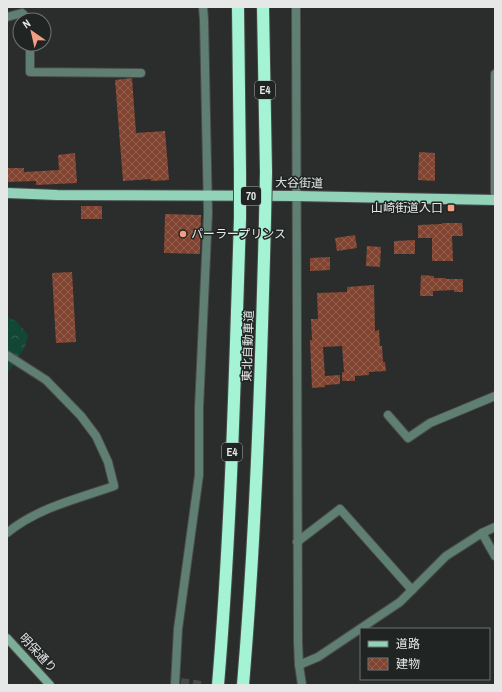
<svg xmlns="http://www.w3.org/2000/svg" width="502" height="692" font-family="'Archivo Narrow','Noto Sans JP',sans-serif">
<defs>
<pattern id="forest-crowns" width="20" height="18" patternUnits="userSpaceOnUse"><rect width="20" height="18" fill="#124736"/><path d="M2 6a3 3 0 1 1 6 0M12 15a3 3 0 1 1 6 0" fill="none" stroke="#346253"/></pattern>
<pattern id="building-cross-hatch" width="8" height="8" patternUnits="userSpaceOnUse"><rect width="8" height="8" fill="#814431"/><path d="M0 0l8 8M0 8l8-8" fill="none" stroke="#935f4f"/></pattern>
</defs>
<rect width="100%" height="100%" fill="#2a2d2c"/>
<polygon fill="url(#forest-crowns)" points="7,317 16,321 28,335 25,347 7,374"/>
<g fill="url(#building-cross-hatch)">
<polygon points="132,78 136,133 165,131 169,180 151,181 151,179 123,181 115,80"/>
<polygon points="419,152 435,153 435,181 418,180"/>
<polygon points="75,153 77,183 36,185 36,181 7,182 7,168 24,168 24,172 59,170 58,155"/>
<rect x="81" y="206" width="21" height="13"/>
<polygon points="165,214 201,215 200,254 164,253"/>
<polygon points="442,223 462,223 463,236 452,236 453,261 432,261 432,238 418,238 418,225 442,224"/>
<polygon points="355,235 357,248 337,251 335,238"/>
<polygon points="415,240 415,254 394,254 394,241"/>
<polygon points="367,246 381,247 380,267 366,266"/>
<polygon points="330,257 330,270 310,271 310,258"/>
<polygon points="72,272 76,342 56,343 52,273"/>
<polygon points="421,275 434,276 434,278 446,278 446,279 463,279 463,292 454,292 454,290 433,291 433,296 420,296"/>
<polygon points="374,285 375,331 379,330 380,346 382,346 383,362 385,362 386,371 369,372 369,375 355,376 355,381 342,381 342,372 344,372 342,346 323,347 325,376 340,375 340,384 325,385 325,387 312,388 310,340 312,340 311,319 318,319 317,293 347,292 347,287"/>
</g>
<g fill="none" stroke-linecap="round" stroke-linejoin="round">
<polyline stroke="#464948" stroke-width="8" stroke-dasharray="8 4" stroke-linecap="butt" points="181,682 201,685"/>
<defs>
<g id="street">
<polyline points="296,7 298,642 299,665 302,685"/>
<polyline points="7,17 22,13 29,20"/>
<polyline points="30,44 30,72 141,73"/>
<polyline points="495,74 495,193"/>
<path d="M7,355L46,380L81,416L96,436L108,462L114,486C77,499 37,508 7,533"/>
<polyline points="388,415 408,438 430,423 495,396"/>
<polyline points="482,533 495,556"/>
<polyline points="297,542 340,509 412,590"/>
<polyline points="299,665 318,657 400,602 446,556 482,533 495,527"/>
<polyline points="175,685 178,629 199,475 199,408 208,213 204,20 203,7"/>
</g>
<polyline id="secondary" points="7,638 50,685"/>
<polyline id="primary" points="7,193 57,195 296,196 495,200"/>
<g id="highway">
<polyline points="238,7 240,172"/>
<polyline points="263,7 266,172"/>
<path d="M218,685C231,530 235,374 240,218"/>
<path d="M243,685C256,530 261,375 265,220"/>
</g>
</defs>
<use href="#street" stroke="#484b4a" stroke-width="10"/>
<use href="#secondary" stroke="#484b4a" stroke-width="10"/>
<use href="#primary" stroke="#484b4a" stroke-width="12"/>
<use href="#highway" stroke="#484b4a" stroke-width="14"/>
<use href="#street" stroke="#607f73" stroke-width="8"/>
<use href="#secondary" stroke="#7cae9a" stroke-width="8"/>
<use href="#primary" stroke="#91d2b9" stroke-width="10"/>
<use href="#highway" stroke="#a4f3d5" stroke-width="12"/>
<defs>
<g id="highway-bridge">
<polyline points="240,218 240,172"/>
<polyline points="265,220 266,172"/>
</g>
</defs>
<use href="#highway-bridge" stroke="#484b4a" stroke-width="14" stroke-linecap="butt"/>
<use href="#highway-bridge" stroke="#a4f3d5" stroke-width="12"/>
</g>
<g fill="#f39f84" stroke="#202422" stroke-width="1.5">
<rect x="447" y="204" width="8" height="8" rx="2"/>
<circle cx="183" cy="234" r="4"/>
</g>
<g text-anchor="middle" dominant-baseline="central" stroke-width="3" stroke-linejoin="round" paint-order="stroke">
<g fill="#202422" stroke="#aaadac" stroke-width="1">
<rect x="255" y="81" width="20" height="18" rx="3"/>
<rect x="241" y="187" width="20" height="18" rx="3"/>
<rect x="222" y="443" width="20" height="18" rx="3"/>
</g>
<g font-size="11" font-weight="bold" fill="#e5e8e7">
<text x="265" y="90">E4</text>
<text x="251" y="196">70</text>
<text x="232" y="452">E4</text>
</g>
<g font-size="12" fill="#e5e8e7" stroke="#202422">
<text transform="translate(299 183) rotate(1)">大谷街道</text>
<text transform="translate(248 346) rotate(-88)">東北自動車道</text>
<text transform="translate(38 653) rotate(47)">明保通り</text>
</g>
<g font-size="12" fill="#e5e8e7" stroke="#202422" text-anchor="end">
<text x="443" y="208">山崎街道入口</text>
<text x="191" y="234" text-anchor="start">パーラープリンス</text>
</g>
</g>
<rect width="502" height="692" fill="none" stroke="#e5e8e7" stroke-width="16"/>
<rect x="360" y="628" width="130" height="52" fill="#202422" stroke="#6f7271"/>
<rect x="368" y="641" width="20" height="6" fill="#91d2b9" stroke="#6f7271"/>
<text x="396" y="648" font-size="12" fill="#e5e8e7">道路</text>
<rect x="368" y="658" width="20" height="12" fill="url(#building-cross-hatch)" stroke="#6f7271"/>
<text x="396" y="668" font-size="12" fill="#e5e8e7">建物</text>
<g transform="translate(32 32) rotate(326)"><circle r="19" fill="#202422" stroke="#6f7271"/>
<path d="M0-3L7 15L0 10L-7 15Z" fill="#f39f84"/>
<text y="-6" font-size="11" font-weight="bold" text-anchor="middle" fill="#e5e8e7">N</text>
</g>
</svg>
